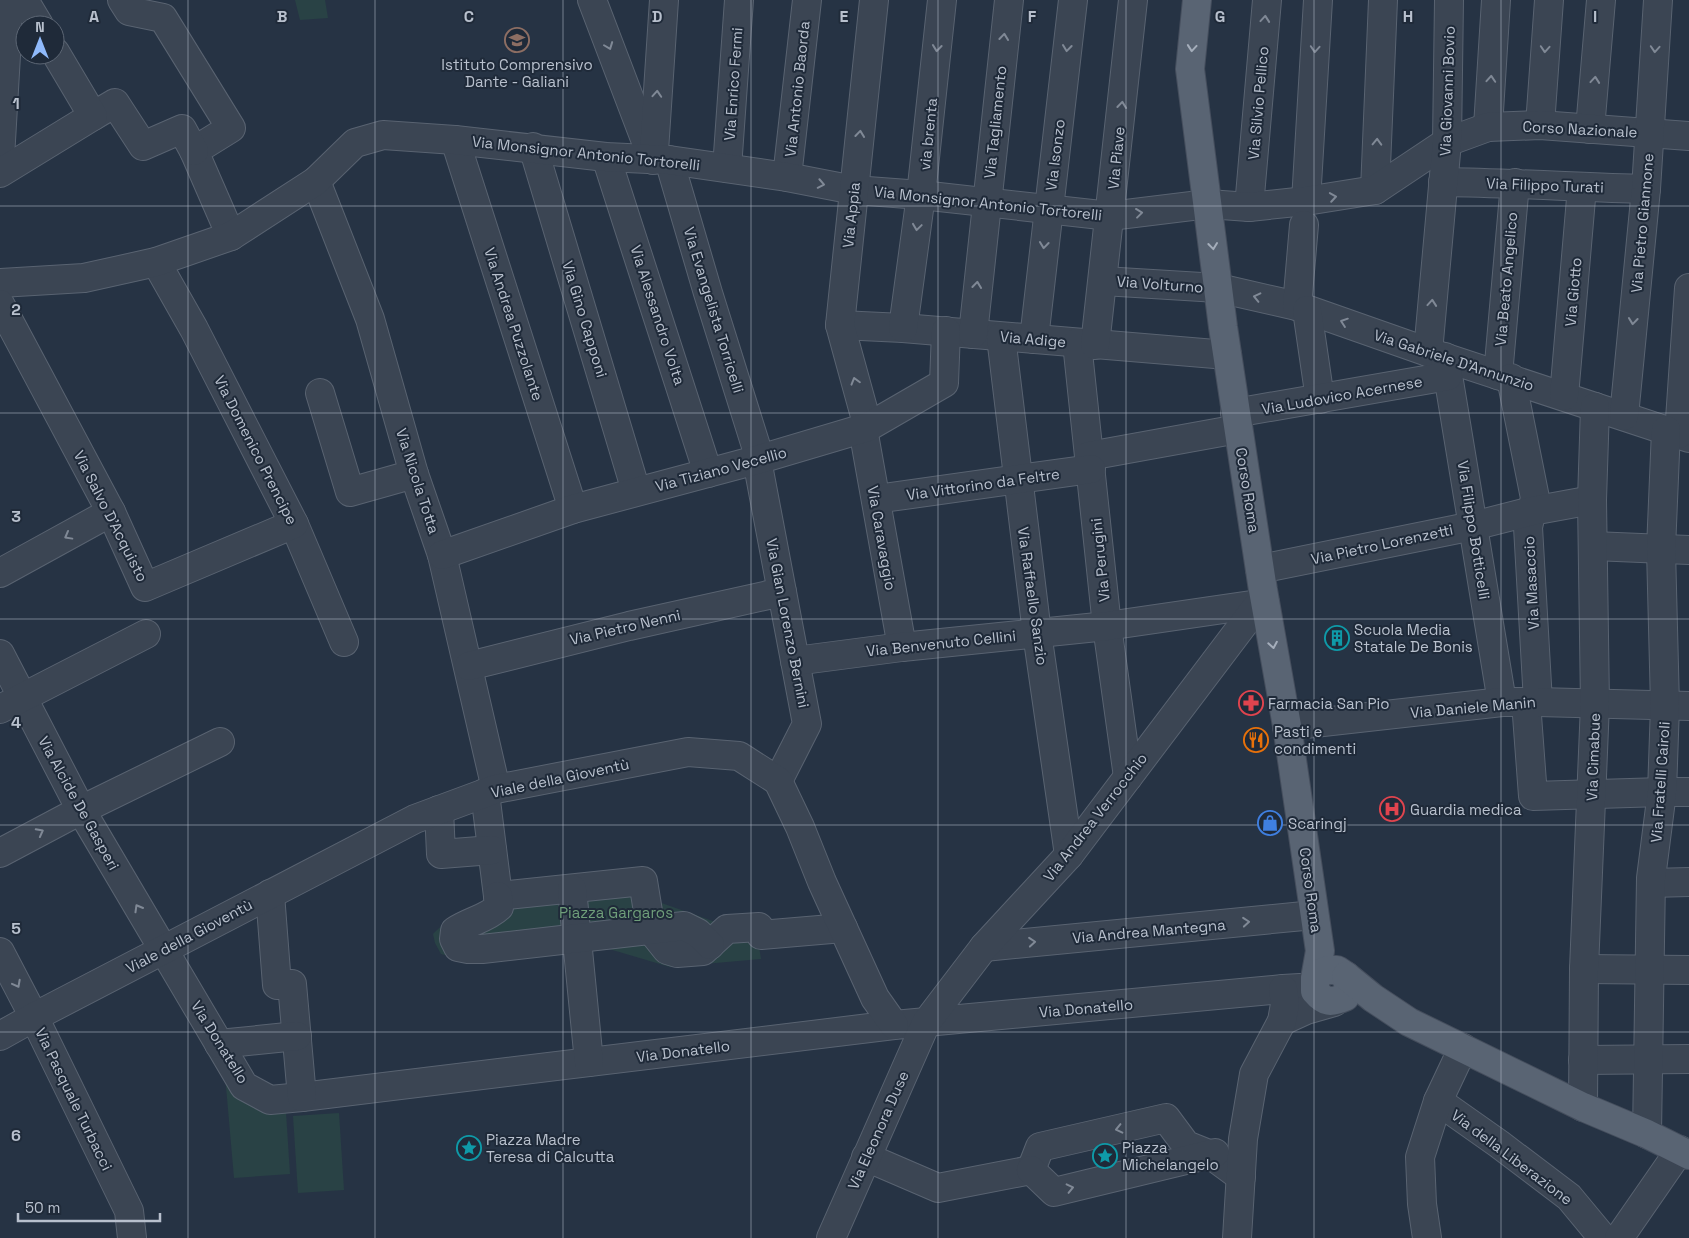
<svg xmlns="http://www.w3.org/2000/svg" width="1689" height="1238" font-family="'Space Grotesk',sans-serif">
<rect width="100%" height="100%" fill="#263344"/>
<g fill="#294245">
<polygon points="295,0 325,0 328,18 300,20"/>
<path d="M478,855L501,886L648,870L653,900L724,925L755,921L761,959L670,967L599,946L458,959L441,954L435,943L433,934C453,914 459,915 485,910Z"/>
<polygon points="225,1075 286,1112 290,1174 234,1178"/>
<polygon points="339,1113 344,1190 298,1193 293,1116"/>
</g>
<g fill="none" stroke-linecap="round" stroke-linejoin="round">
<defs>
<g id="minor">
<polyline points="24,0 39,25"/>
<polyline points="122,0 129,11 163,18 231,128 194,151 231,236"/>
<polyline points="592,0 653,160"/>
<polyline points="93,116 115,103 143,146 182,129 194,151"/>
<polyline points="1540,125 1549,0"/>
<polyline points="1488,127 1496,0"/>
<polyline points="1590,129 1601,0"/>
<polyline points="455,140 573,509"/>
<polyline points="533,147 636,491"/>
<polyline points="654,151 664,0"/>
<polyline points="606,157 708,473"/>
<polyline points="0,158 7,38 7,0"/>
<polyline points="669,160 708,293 760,459"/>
<polyline points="727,168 739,0"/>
<polyline points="0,173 93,116 55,52"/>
<polyline points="787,177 807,0"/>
<polyline points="316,181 370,319 414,474 442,555 496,789"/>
<path d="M1443,182C1511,183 1578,187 1646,189"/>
<polyline points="1375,190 1383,0"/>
<polyline points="1306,201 1318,0"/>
<polyline points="1249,207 1267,0"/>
<polyline points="156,262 194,329 294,524 344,642"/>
<polyline points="1103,281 1218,288 1297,306 1428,352 1689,438"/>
<polyline points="0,283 84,278 156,262 231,236 316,181 355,143 383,135 455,140 606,157 669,160 787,177 854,190 921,195 1110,216 1208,204 1249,207 1306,201 1375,190 1447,142 1488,127 1540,125 1689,136"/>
<polyline points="0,304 111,512 145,587 294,524"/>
<polyline points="1297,306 1304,225"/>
<polyline points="1307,310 1320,399"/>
<polyline points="840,325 903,328 1227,355"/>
<polyline points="903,328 921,195 942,0"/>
<polyline points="973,334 1009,0"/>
<polyline points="1001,337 1037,633 1069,855"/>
<polyline points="1034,339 1073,0"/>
<polyline points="1077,343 1107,626 1128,777"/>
<polyline points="1095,345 1133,0"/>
<polyline points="1428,352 1447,142 1449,0"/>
<polyline points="1445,357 1502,702"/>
<polyline points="1498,375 1515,183"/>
<polyline points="1511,378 1535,498 1528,527 1538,702"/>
<polyline points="320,393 350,492 414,474"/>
<polyline points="1564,396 1582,187"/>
<polyline points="1235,413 1448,376"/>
<polyline points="1624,416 1646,189 1658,0"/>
<polyline points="868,427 840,325 874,0"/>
<polyline points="863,429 902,647"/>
<polyline points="1679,434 1689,288"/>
<polyline points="1089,456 1238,429"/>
<polyline points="757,460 807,724 778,781"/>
<polyline points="876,499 1091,469"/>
<polyline points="1593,546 1689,550"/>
<polyline points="442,555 573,509 760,459 868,427 944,383 946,331"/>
<polyline points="1260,569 1473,526 1532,511 1592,500"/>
<polyline points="0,573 111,512"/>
<polyline points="0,654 81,810 244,1086 270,1100 302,1097 894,1025 1283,989 1300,988 1315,991"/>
<polyline points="795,661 902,647 1107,626 1265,603"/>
<polyline points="469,666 629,626 782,592"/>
<polyline points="1526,702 1533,796 1662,792 1689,792"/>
<polyline points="0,709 146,634"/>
<polyline points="1287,726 1502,702 1538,702 1689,706"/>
<polyline points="485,793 498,896 643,881 651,930 667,950 677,953 703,951 727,929 759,927 761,935 843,928"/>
<polyline points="439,810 441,854 492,850"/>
<polyline points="0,853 81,810 220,742"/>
<polyline points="1651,883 1689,882"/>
<polyline points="572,889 589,1062"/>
<polyline points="270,894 277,985 292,984 302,1097"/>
<path d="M498,896L499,907C486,919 470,921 455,931L454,939L458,947L468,949H482L684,926L698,933L710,945"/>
<polyline points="984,947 1314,915"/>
<polyline points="0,952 34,1017 129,1211 132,1238"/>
<polyline points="1584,969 1689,970"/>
<polyline points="1282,1021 1306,1010 1334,1002"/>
<polyline points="0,1036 34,1017 415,819 496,789 688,752 739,756 778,781 800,827 822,882 875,998 894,1025"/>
<polyline points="219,1044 297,1036"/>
<polyline points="1583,1060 1689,1059"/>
<polyline points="1438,1101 1499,1144 1569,1197 1603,1238"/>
<polyline points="1583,1107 1584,969 1595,704 1592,500 1595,407"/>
<polyline points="1647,1134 1651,878 1662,792 1665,706 1661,549 1666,430"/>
<polyline points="866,1157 938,1188 1031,1170"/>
<polyline points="1031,1170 1040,1147 1166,1118 1186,1145 1211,1155 1241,1177"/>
<polyline points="1031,1170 1054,1192 1215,1153"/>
<polyline points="831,1238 926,1023 984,947 1069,855 1258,605"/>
<polyline points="1237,1238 1243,1139 1254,1074 1282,1021 1285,1004 1283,989"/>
<polyline points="1427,1238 1422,1204 1420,1157 1438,1101 1463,1048"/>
<polyline points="1619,1238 1680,1150"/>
</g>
<g id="major">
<polyline points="1197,0 1190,69 1223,327 1263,590 1287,726 1320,951 1315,979"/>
<path d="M1328,970H1337L1346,976L1349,987L1345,997C1331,1003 1325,1003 1315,991V979L1320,973Z"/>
<polyline points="1346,976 1373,998 1409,1022 1583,1107 1647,1134 1689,1155"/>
</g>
</defs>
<use href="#minor" stroke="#596371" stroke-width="30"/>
<use href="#major" stroke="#454e5d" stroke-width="30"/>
<use href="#minor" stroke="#3b4553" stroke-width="28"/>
<use href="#major" stroke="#596473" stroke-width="28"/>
</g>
<defs><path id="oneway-chevron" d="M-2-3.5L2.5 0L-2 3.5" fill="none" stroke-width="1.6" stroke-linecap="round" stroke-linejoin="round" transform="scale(1.25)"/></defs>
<g stroke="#808996">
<use href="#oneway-chevron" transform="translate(1265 19) rotate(-85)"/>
<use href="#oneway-chevron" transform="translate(1004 37) rotate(-84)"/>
<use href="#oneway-chevron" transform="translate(609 46) rotate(69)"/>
<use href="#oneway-chevron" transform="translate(937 48) rotate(96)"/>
<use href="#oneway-chevron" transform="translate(1067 48) rotate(97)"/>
<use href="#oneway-chevron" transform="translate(1315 49) rotate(94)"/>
<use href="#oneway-chevron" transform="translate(1545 49) rotate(94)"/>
<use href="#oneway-chevron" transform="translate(1655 49) rotate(94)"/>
<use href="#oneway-chevron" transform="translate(1491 79) rotate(-86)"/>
<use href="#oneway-chevron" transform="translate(1595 80) rotate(-85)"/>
<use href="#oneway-chevron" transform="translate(657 94) rotate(-86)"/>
<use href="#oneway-chevron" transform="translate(1122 105) rotate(-84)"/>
<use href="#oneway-chevron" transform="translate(860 134) rotate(-84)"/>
<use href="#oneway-chevron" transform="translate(1377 142) rotate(-88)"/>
<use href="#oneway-chevron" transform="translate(821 184) rotate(11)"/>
<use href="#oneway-chevron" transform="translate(1333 197) rotate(-9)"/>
<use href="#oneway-chevron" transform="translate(1139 213) rotate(-7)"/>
<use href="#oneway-chevron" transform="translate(917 227) rotate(98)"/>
<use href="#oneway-chevron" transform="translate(1044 245) rotate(96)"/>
<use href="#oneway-chevron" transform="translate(977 285) rotate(-84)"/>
<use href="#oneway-chevron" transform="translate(1257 297) rotate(-167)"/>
<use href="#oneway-chevron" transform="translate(1432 303) rotate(-85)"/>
<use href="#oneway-chevron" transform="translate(1633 321) rotate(96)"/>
<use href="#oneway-chevron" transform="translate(1344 322) rotate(-161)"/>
<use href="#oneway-chevron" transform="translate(855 381) rotate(-106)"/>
<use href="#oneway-chevron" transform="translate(68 536) rotate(151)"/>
<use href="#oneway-chevron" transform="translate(40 832) rotate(-28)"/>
<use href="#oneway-chevron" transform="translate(138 908) rotate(-120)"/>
<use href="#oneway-chevron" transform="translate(1246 922) rotate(-5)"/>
<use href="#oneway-chevron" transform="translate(1032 942) rotate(-5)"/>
<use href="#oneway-chevron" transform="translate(17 984) rotate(62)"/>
<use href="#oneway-chevron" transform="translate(1119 1129) rotate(167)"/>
<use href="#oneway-chevron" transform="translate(1070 1188) rotate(-13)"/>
</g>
<g stroke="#a5aebb">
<use href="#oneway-chevron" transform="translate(1192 48) rotate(95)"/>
<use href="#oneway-chevron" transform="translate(1213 246) rotate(83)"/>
<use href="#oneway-chevron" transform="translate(1273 645) rotate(80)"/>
</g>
<path fill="none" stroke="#b8c0cd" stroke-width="1" stroke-opacity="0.55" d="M188,0V1238M375,0V1238M563,0V1238M751,0V1238M938,0V1238M1126,0V1238M1314,0V1238M1501,0V1238M0,206H1689M0,413H1689M0,619H1689M0,825H1689M0,1032H1689"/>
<defs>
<symbol id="school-ring" viewBox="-11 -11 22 22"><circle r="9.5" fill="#1f2a39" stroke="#8d6e63" stroke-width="1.5"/><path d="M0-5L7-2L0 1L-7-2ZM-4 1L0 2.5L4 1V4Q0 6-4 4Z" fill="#8d6e63"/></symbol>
<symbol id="building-ring" viewBox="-11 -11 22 22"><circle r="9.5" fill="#1f2a39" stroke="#0f9aa8" stroke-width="1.5"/><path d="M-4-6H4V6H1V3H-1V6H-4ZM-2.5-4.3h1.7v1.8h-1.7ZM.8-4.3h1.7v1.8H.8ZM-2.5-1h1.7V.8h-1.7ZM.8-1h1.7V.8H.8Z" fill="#0f9aa8"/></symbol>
<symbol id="pharmacy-ring" viewBox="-11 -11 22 22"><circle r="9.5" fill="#1f2a39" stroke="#e0444e" stroke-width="1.5"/><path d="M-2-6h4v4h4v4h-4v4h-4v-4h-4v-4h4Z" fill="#e0444e"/></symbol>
<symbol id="restaurant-ring" viewBox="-11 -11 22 22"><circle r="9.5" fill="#1f2a39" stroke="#e8710a" stroke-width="1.5"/><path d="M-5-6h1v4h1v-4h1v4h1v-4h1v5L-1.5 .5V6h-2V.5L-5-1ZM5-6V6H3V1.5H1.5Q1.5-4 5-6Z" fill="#e8710a"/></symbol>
<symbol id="hospital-ring" viewBox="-11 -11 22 22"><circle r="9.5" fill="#1f2a39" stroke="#e0444e" stroke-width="1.5"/><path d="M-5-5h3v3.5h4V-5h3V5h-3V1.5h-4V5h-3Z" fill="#e0444e"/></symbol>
<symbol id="shop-ring" viewBox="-11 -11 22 22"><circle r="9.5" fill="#1f2a39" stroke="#3f7fe0" stroke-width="1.5"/><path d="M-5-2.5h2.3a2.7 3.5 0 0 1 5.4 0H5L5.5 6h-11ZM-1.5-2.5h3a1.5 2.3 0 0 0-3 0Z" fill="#3f7fe0"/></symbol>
<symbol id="sight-ring" viewBox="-11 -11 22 22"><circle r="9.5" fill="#1f2a39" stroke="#0f9aa8" stroke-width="1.5"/><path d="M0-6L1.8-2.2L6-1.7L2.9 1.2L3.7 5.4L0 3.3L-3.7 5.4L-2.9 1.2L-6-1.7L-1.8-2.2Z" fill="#0f9aa8"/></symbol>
</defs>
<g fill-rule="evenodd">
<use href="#school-ring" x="503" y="26" width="28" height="28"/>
<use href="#building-ring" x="1323" y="624" width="28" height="28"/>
<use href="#pharmacy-ring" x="1237" y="689" width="28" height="28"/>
<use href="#restaurant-ring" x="1242" y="726" width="28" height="28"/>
<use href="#hospital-ring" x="1378" y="795" width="28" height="28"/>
<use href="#shop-ring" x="1256" y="809" width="28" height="28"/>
<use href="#sight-ring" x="455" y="1134" width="28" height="28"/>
<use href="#sight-ring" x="1091" y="1142" width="28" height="28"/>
</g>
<g text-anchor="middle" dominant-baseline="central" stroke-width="4" stroke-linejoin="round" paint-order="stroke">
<g font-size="15" fill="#b8c0cd" stroke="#1f2a39" text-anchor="start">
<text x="517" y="64" text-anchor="middle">Istituto Comprensivo<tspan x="517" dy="17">Dante - Galiani</tspan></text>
<text x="1354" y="629">Scuola Media<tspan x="1354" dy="17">Statale De Bonis</tspan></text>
<text x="1268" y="703">Farmacia San Pio</text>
<text x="1274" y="731">Pasti e<tspan x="1274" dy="17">condimenti</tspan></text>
<text x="1410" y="809">Guardia medica</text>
<text x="1288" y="823">Scaringj</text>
<text x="486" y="1139">Piazza Madre<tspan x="486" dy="17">Teresa di Calcutta</tspan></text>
<text x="1122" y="1147">Piazza<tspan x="1122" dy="17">Michelangelo</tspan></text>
</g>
<g font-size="15" fill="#b8c0cd" stroke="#1f2a39">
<text transform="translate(733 84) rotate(-86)">Via Enrico Fermi</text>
<text transform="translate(797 89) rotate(-84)">Via Antonio Baorda</text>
<text transform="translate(1447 91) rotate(-88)">Via Giovanni Bovio</text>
<text transform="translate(1258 103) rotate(-85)">Via Silvio Pellico</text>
<text transform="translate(995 122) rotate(-84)">Via Tagliamento</text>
<text transform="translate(1580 129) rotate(3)">Corso Nazionale</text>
<text transform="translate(928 134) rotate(-84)">via brenta</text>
<text transform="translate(586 153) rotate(6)">Via Monsignor Antonio Tortorelli</text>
<text transform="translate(1055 155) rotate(-83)">Via Isonzo</text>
<text transform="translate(1116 158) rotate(-84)">Via Piave</text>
<text transform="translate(1545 185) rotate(2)">Via Filippo Turati</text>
<text transform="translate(988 203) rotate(6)">Via Monsignor Antonio Tortorelli</text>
<text transform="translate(851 215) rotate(-84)">Via Appia</text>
<text transform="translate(1642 223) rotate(-85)">Via Pietro Giannone</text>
<text transform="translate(1506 279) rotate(-85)">Via Beato Angelico</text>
<text transform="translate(1160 284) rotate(4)">Via Volturno</text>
<text transform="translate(1573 292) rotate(-85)">Via Giotto</text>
<text transform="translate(714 310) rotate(73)">Via Evangelista Torricelli</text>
<text transform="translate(658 315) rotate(72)">Via Alessandro Volta</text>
<text transform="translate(585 319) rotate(73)">Via Gino Capponi</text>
<text transform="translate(514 324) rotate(72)">Via Andrea Puzzolante</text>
<text transform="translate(1033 339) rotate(5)">Via Adige</text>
<text transform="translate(1454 360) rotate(18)">Via Gabriele D'Annunzio</text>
<text transform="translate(1342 395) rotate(-10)">Via Ludovico Acernese</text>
<text transform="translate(256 450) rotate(63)">Via Domenico Prencipe</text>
<text transform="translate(721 469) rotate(-15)">Via Tiziano Vecellio</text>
<text transform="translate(418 481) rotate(72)">Via Nicola Totta</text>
<text transform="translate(983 484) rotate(-8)">Via Vittorino da Feltre</text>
<text transform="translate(1248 490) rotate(81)">Corso Roma</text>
<text transform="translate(111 516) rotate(63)">Via Salvo D'Acquisto</text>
<text transform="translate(1474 530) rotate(81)">Via Filippo Botticelli</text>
<text transform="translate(882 538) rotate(80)">Via Caravaggio</text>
<text transform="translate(1382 544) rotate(-12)">Via Pietro Lorenzetti</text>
<text transform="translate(1100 560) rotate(-96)">Via Perugini</text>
<text transform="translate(1531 583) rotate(-93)">Via Masaccio</text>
<text transform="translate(1033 596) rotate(82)">Via Raffaello Sanzio</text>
<text transform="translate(788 623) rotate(79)">Via Gian Lorenzo Bernini</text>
<text transform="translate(625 627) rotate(-13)">Via Pietro Nenni</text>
<text transform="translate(941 643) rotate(-6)">Via Benvenuto Cellini</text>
<text transform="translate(1473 707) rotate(-5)">Via Daniele Manin</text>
<text transform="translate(1593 757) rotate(-88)">Via Cimabue</text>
<text transform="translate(560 778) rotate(-12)">Viale della Gioventù</text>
<text transform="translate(1660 782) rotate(-86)">Via Fratelli Cairoli</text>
<text transform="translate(79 803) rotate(61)">Via Alcide De Gasperi</text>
<text transform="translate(1095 817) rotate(-52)">Via Andrea Verrocchio</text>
<text transform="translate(1311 890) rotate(82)">Corso Roma</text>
<text transform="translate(1149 931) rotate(-5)">Via Andrea Mantegna</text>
<text transform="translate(189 936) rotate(-28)">Viale della Gioventù</text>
<text transform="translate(1086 1008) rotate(-5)">Via Donatello</text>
<text transform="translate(220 1042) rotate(58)">Via Donatello</text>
<text transform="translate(683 1051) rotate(-7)">Via Donatello</text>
<text transform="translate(74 1099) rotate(64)">Via Pasquale Turbacci</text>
<text transform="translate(878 1130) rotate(-66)">Via Eleonora Duse</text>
<text transform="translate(1512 1157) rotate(37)">Via della Liberazione</text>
</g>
<g font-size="15" fill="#6f9e7a" stroke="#1f2a39">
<text x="616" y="912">Piazza Gargaros</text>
</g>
</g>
<g font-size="16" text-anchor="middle" font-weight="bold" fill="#b8c0cd" stroke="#1f2a39" stroke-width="4" stroke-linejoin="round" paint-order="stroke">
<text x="94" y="22">A</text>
<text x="282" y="22">B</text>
<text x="469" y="22">C</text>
<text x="657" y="22">D</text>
<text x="844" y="22">E</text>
<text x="1032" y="22">F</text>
<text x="1220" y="22">G</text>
<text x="1408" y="22">H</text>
<text x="1595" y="22">I</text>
<text x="16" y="109">1</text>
<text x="16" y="315">2</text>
<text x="16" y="522">3</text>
<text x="16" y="728">4</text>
<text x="16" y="934">5</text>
<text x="16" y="1141">6</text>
</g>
<g transform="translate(40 40)"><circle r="24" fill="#1f2a39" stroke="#5c6674"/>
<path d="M0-4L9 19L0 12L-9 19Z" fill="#90bafb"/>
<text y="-8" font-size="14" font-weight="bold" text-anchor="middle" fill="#b8c0cd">N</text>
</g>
<path d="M18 1213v8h142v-8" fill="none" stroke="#b8c0cd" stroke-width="2.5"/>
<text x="25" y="1213" font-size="15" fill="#b8c0cd" stroke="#1f2a39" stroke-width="4" paint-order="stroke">50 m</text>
</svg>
